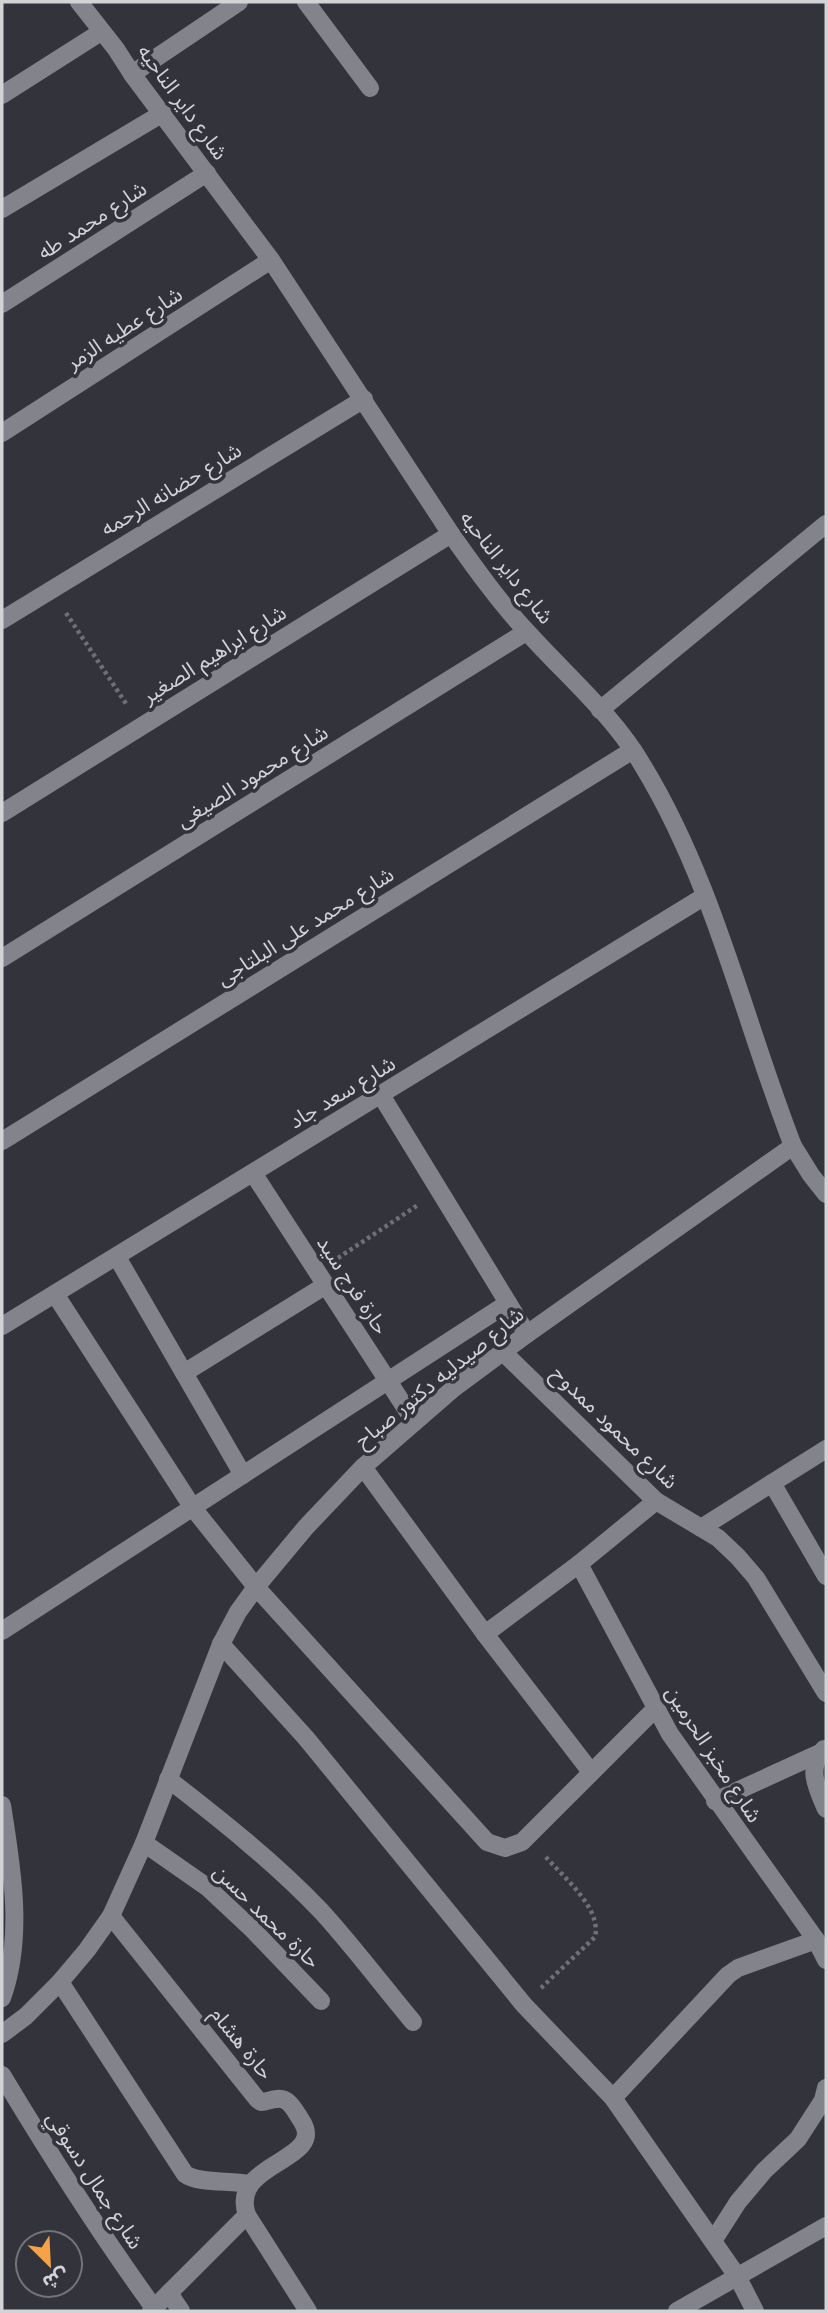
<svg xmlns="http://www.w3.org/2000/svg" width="828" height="2313" font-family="Helvetica,'Noto Sans Arabic',sans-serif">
<rect width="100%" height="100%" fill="#33333b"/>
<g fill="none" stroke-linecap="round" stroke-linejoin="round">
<g stroke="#6f6f76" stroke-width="4.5" stroke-dasharray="3.5 3.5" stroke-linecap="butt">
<polyline points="66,613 127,705"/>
<polyline points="338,1258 418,1205"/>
<path d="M541,1988L595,1937C602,1908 563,1877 545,1856"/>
</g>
<g stroke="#82838b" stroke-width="18">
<path d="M79,2L116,49L132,74L271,260L451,534C475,568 500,603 529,634C568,677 614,716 643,766C714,883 744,1020 793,1146L811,1175L826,1194"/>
<polyline points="306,2 370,88"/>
<polyline points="132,74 239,2"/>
<polyline points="2,95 101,32"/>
<polyline points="2,209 163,113"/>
<polyline points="2,304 207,173"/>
<polyline points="2,433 271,260"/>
<polyline points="2,620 364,399"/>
<polyline points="600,710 826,524"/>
<polyline points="2,813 451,534"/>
<polyline points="2,958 526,632"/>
<polyline points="381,1095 527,1334"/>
<polyline points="2,1141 633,750"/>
<polyline points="253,1173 414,1421"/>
<polyline points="117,1257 243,1475"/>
<polyline points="55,1294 193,1508 256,1587 487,1842 505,1848 522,1842 655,1709"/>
<polyline points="2,1326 705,896"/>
<polyline points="503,1352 656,1501 718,1538 738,1557 756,1578 826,1693"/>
<polyline points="184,1373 326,1285"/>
<polyline points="363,1467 485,1634 591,1772"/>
<polyline points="772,1483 826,1576"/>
<polyline points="701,1528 826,1449"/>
<polyline points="579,1564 670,1734 816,1940 826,1960"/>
<polyline points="2,1631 508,1303"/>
<polyline points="485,1634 579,1564 656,1501"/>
<polyline points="221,1644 306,1738 524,2005 613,2098 737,2276 755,2311"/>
<path d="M824,1749C806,1768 817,1788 826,1809"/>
<path d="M168,1779C221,1820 274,1862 321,1911C353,1946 382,1985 413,2022"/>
<polyline points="715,1801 820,1753"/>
<path d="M2,1805C12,1868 24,1937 2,1998"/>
<polyline points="144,1843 207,1887 253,1930 321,2001"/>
<path d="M111,1916L257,2099L261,2102C267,2102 271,2099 277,2099C289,2097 295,2111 301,2120C329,2162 228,2161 247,2215L308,2311"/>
<path d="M60,1982L185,2174C198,2184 230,2180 249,2184"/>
<polyline points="2,2034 26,2016 60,1982 87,1950 111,1916 144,1843 221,1644 238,1612 256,1587 306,1527 363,1467 454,1388 527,1334 793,1146"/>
<path d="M2,2075C50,2155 99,2232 154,2308"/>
<polyline points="613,2098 728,1975 738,1968 816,1940"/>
<polyline points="713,2241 738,2202 764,2171 798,2139 823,2100 826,2088"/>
<polyline points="169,2293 181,2311"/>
<polyline points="151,2311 247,2215"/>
<polyline points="677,2311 826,2226"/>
</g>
</g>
<g text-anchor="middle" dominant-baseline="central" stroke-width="7" stroke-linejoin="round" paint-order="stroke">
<g font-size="21" fill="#d2d2d7" stroke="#33333b">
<text transform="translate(183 102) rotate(54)">شارع داير الناحيه</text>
<text transform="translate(92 220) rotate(-33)">شارع محمد طه</text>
<text transform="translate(124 328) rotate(-33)">شارع عطيه الزمر</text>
<text transform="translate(171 489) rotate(-31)">شارع حضانه الرحمه</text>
<text transform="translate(507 567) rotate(52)">شارع داير الناحيه</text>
<text transform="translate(214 654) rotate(-32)">شارع ابراهيم الصغير</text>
<text transform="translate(252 776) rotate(-32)">شارع محمود الصيغى</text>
<text transform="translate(305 926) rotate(-32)">شارع محمد على البلتاجى</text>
<text transform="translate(342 1092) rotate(-31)">شارع سعد جاد</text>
<text transform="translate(353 1285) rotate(57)">حارة فرج سيد</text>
<text transform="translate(439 1377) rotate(-39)">شارع صيدليه دكتور صباح</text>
<text transform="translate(615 1427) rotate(44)">شارع محمود ممدوح</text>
<text transform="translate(714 1754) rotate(57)">شارع مخبز الحرمين</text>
<text transform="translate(267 1916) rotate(44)">حارة محمد حسن</text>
<text transform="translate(242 2043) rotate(51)">حارة هشام</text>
<text transform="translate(95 2180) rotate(57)">شارع جمال دسوقي</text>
</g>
</g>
<rect width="828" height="2313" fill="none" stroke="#d2d2d7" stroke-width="7"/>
<g transform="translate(49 2264) rotate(156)"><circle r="33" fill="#33333b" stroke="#737379" stroke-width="2"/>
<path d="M0-5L12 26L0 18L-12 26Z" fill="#f6a247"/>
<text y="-10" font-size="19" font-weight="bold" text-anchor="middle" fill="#d2d2d7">ش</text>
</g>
</svg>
